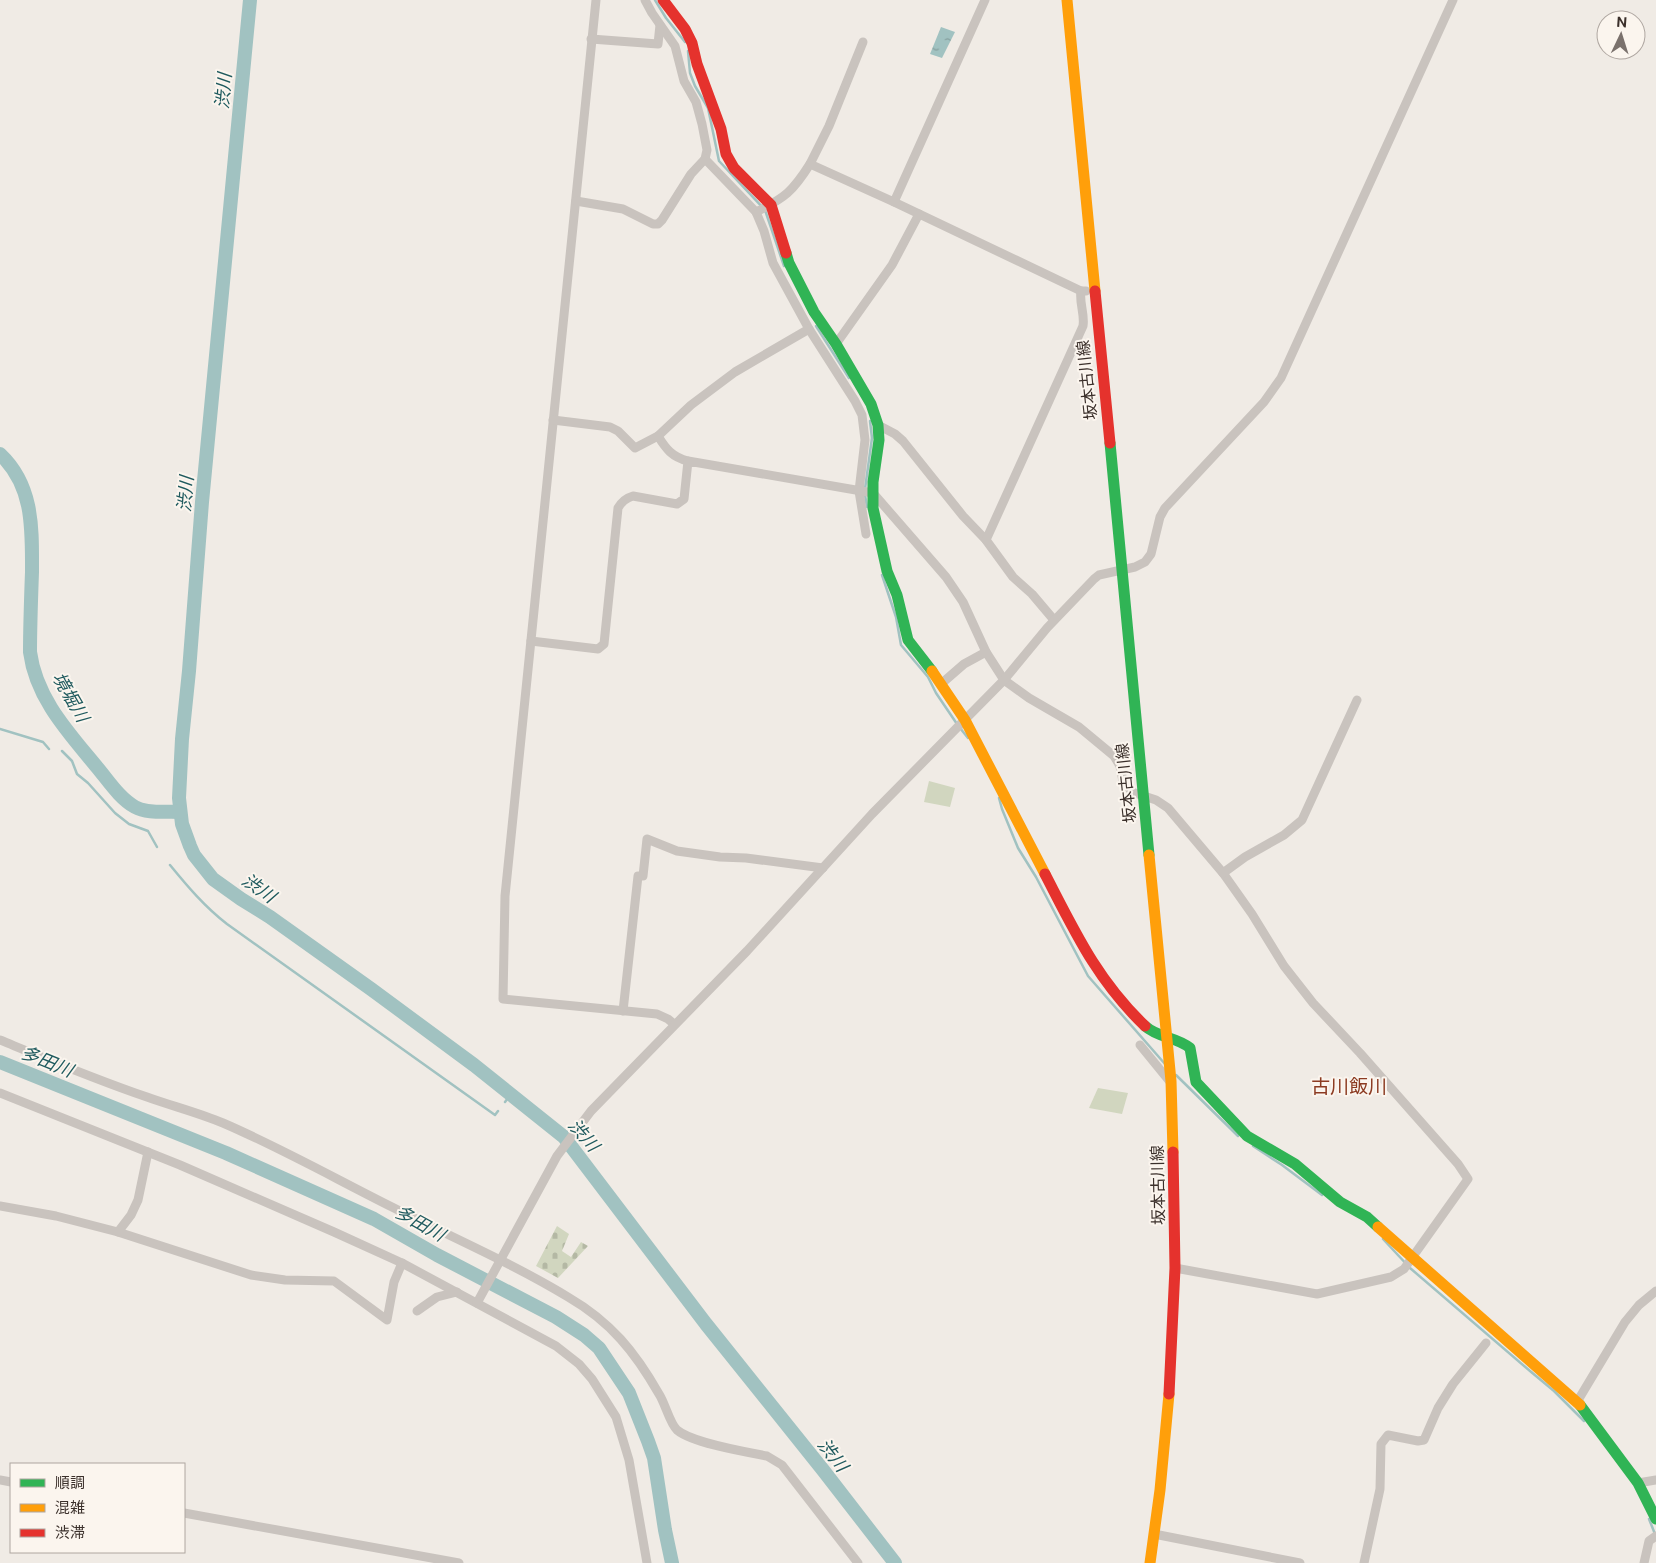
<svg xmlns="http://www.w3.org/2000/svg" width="1656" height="1563" font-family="'Public Sans','Noto Sans JP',sans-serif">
<defs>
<pattern id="cemetery-stones" width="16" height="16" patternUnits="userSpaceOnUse" patternTransform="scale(1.25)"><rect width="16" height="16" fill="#d1d6bf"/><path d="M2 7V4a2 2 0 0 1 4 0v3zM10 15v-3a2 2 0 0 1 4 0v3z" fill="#b4b8a4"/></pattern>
<pattern id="water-ripples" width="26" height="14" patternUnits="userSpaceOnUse" patternTransform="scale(1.25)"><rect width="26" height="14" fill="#a1c2c1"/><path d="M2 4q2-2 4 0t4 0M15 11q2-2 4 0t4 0" fill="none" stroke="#849e9d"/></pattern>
</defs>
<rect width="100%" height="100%" fill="#f0ebe5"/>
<g fill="#d1d6bf">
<polygon points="929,781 955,788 950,807 924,802"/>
<polygon points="1098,1088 1128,1093 1122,1114 1089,1108"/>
</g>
<polygon fill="url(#cemetery-stones)" points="557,1226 569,1234 562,1251 571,1257 581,1242 588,1246 558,1278 536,1266"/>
<polygon fill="url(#water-ripples)" points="941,27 955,32 942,58 930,54"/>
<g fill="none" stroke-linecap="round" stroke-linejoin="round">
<g stroke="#a1c2c1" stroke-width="2.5">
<polyline points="655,0 666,18 685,42"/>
<polyline points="688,51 690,73 695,86 708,108 719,161 765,210 784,266"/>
<polyline points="816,326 849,378"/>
<polyline points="865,489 872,438 870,421"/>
<polyline points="865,495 867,507"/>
<polyline points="882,575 896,617 901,645 928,677 936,693 957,724"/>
<polyline points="960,728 968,738"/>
<polyline points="0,729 43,742 49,749"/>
<polyline points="62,751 72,761 77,774 88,783 115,813 129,824 148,831 157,847"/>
<polyline points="999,798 1002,809 1018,848 1036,877 1088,976 1165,1064"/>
<path d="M170,865C188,887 205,907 227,924L495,1115L498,1111"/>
<polyline points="1176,1075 1238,1136"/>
<polyline points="505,1102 511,1094"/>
<polyline points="1253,1146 1282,1165 1322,1195"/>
<polyline points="1383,1239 1410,1268 1530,1371 1554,1391 1584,1421"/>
<polyline points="1649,1519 1655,1534"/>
</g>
<g stroke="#a1c2c1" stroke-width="14">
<polyline points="250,0 202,502 189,671 182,739 179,798 182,824 190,846 194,855 213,879 241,899 270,917 371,989 474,1065 564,1137 706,1324 823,1470 895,1563"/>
<path d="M0,454C34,486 32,529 32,572C31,599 30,626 30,652C36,698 68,732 96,766C108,780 119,798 135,807C147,814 167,811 180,812"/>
<polyline points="0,1062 226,1153 374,1219 437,1255 556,1317 584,1335 599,1348 629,1393 648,1441 654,1458 665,1530 672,1563"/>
</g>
<g stroke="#c9c3be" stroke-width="9">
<polyline points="596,0 505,896 503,999 657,1014 668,1019 674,1024"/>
<polyline points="645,0 652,13 675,46 684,81 696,102 702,124 707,150 705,159 756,212 764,231 773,263 809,329 855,401 862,415 865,440 859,491 866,534"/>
<polyline points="591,39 658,44 660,25"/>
<polyline points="810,164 829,126 863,42"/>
<polyline points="576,201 623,209 653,224 658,224 662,220 691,174 705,159"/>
<polyline points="894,202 1081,291 1086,291"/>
<path d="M756,212C785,198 793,191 810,164L894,202L985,0"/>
<polyline points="836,344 892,265 919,214"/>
<polyline points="553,420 610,427 618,431 635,448 658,436 691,405 735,372 809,329"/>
<polyline points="878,425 895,434 903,441 963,516 986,540 1013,577 1032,594 1054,620"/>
<path d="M658,436C666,449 672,457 688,461"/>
<path d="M986,540L1083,326C1085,314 1079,303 1081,291"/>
<path d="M531,641L598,649L604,644L618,508C622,501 626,498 633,496L677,504L684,499L688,461L873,493L946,577L963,602L986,652L1004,680L1029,698L1079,727L1114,756L1120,766L1123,781L1132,792L1156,800L1168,808L1223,873L1252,914L1284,966L1313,1003L1360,1053L1458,1164L1468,1179L1404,1269L1391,1277L1317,1294L1175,1268"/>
<polyline points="941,684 964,664 986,652"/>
<polyline points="1223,873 1245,857 1284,835 1302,820 1357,700"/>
<polyline points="623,1011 638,876 643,876 647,839 677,851 720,857 746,858 823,868"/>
<path d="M0,1040C49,1060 97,1080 147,1097C172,1106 199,1113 223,1123C281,1148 336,1179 392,1207C451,1237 512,1263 568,1297C611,1322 635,1352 659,1394C665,1403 670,1424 677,1430C692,1443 746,1452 767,1456L782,1465L858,1563"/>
<polyline points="1140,1045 1171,1083"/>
<polyline points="0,1093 180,1165 334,1232 402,1263 556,1346 579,1364 592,1379 616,1417 629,1460 647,1563"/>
<polyline points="0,1206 56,1216 118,1232 251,1275 285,1280 334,1281 387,1320 394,1282 402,1263"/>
<polyline points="118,1232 131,1215 138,1200 148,1152"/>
<polyline points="477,1303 557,1156 591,1111 747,951 872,814 1004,680 1047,628 1094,579 1099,575 1135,567 1145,562 1151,554 1160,517 1165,508 1264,402 1281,378 1453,0"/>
<polyline points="417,1311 437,1297 457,1292"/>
<polyline points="1577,1402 1625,1322 1639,1305 1656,1291"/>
<polyline points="0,1480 11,1482"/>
<polyline points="1638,1483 1656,1480"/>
<polyline points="184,1513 459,1563"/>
<polyline points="1154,1534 1300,1563"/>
<polyline points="1364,1563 1380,1489 1381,1444 1388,1435 1418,1441 1424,1440 1438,1408 1453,1384 1486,1343"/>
<polyline points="1644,1563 1649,1541 1656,1536"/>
</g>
<g stroke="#30b455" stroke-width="11">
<polyline points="786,253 789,263 814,312 836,344 871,404 878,425 879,440 873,482 873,508 887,571 897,595 908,640 932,671"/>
<polyline points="1110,443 1149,855"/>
<path d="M1145,1026C1158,1038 1177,1037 1190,1048L1196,1082L1247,1136L1295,1164L1340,1202L1367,1217L1378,1227"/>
<polyline points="1580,1405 1638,1483 1656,1519"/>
</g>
<g stroke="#ff9f0a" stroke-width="11">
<polyline points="1067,0 1095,291"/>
<polyline points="932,671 965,720 1045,874"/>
<polyline points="1149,855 1171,1081 1173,1152"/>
<polyline points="1378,1227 1580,1405"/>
<polyline points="1150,1563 1160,1490 1169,1394"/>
</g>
<g stroke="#e5322d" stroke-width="11">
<polyline points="663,0 685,29 692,43 697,64 721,129 726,154 734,168 771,205 786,253"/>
<polyline points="1095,291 1110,443"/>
<path d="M1045,874C1075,932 1097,980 1145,1026"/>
<polyline points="1169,1394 1175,1268 1173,1152"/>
</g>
</g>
<g text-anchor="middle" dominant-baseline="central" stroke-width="4" stroke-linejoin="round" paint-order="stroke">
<g font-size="16" fill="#3b302b" stroke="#fbf5ee">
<text transform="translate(1087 380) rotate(-96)">坂本古川線</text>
<text transform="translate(1126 783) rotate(-96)">坂本古川線</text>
<text transform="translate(1158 1185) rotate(-91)">坂本古川線</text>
</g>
<g font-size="18" font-style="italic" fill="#1f5a5e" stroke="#fbf5ee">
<text transform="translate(223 91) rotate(-85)">渋川</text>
<text transform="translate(185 494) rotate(-85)">渋川</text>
<text transform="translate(71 697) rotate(60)">境堀川</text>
<text transform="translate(259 888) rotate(35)">渋川</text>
<text transform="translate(47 1061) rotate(22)">多田川</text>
<text transform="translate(584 1135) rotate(49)">渋川</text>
<text transform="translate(420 1223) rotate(29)">多田川</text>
<text transform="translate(833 1455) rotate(52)">渋川</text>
</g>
<g font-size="19" fill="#8c3b22" stroke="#fbf5ee">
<text x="1349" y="1086">古川飯川</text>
</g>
</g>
<rect x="10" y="1463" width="175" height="90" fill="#fbf5ee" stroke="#aea6a0"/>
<rect x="20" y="1479" width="25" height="8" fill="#30b455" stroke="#aea6a0"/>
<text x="55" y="1488" font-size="15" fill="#3b302b">順調</text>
<rect x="20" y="1504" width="25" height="8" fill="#ff9f0a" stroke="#aea6a0"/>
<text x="55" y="1513" font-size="15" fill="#3b302b">混雑</text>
<rect x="20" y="1529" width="25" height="8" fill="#e5322d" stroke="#aea6a0"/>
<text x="55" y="1538" font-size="15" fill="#3b302b">渋滞</text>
<g transform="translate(1621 35) rotate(4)"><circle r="24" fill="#fbf5ee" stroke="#aea6a0"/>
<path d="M0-4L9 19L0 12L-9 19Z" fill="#7a716c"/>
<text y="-8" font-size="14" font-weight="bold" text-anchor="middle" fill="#3b302b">N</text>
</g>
</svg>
